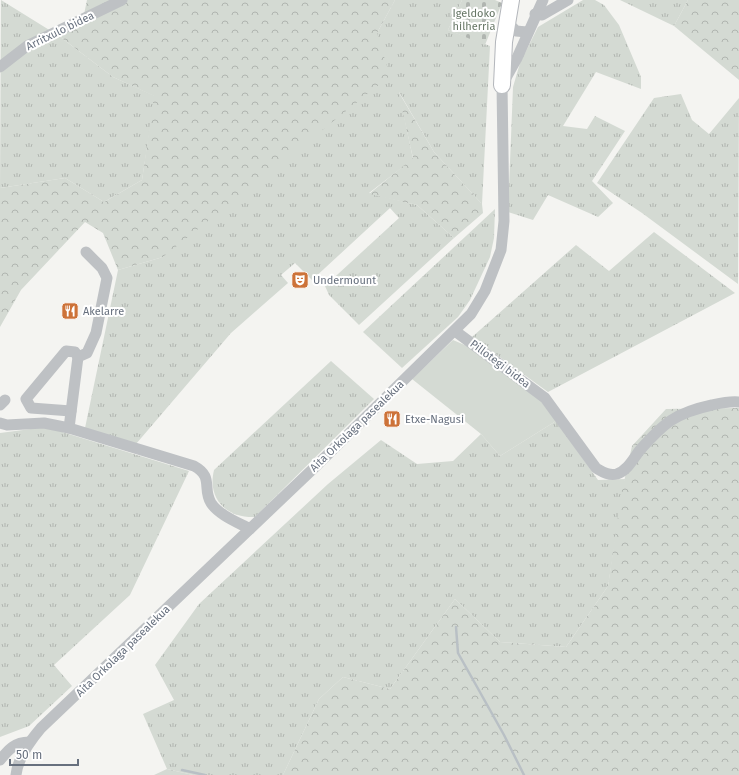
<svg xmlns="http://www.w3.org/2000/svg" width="739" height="775" font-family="'Fira Sans',sans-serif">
<defs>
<pattern id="grass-tufts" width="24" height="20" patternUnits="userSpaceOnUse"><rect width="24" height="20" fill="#d4dad3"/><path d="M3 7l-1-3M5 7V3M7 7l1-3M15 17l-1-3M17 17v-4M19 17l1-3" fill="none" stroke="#b0b5b0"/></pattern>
<pattern id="forest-crowns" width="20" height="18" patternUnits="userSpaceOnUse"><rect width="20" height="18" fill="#d4dad3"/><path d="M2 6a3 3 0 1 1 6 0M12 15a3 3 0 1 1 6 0" fill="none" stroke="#b0b5b0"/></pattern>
<pattern id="cemetery-stones" width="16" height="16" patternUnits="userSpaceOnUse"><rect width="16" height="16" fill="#d4dad3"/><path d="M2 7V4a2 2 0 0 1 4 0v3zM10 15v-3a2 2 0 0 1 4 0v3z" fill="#b0b5b0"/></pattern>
</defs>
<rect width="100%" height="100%" fill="#f4f4f1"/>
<g fill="url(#grass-tufts)">
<polygon points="1,0 59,36 113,77 155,96 142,180 104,202 65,178 0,188"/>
<polygon points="395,0 462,0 448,30 490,46 482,204 434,152 399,92 413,159 369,193 417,205 454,238 359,325 329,295 325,286 399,218 390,208 312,280 295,263 281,275 288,283 231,333 136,444 85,428 118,270 163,257 377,33"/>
<polygon points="583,0 595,0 604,5 619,25 641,77 641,89 596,72 563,126 587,129 595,116 625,131 592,181 613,203 598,217 548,195 533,220 508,212 513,87 520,63 538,27"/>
<polygon points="620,0 688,0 674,26"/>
<polygon points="681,94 692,120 709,134 739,98 738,284 642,213 597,183 654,98"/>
<polygon points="495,209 494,238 490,257 470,300 458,317 402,368 363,332"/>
<polygon points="654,232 735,293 548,392 472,337 576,245 609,271"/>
<path d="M331,361L374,399L255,517C226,518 207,499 214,470Z"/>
<polygon points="556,421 598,480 625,479 608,586 566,647 500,642 455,599 390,689 343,677 319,699 283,775 193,775 167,769 143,714 174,700 155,665 199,604 328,484 381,440 417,464 453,461 481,434 500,456"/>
<polygon points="46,427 189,471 130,595 54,665 72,686 29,726 0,737 0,433"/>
</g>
<g fill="url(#forest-crowns)">
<polygon points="87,0 395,0 377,33 390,76 163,257 118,270 103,233 85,222 21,290 0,327 0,188 65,178 104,202 142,180 154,96 113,77 59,36 82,24"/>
<polygon points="688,0 739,0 739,80 674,26"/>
<polygon points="398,91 434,152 482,204 483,213 454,238 417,205 369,194 413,158"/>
<polygon points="739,408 739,775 283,775 319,699 343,677 390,689 455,599 500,642 566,647 608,586 621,495 632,446 666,409"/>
<polygon points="167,769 193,775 154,775"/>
</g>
<polygon fill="url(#cemetery-stones)" points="462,0 495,0 502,3 485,45 448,30"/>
<polygon fill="#d4dad3" points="453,340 474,349 540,400 556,421 500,456 481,434 412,379"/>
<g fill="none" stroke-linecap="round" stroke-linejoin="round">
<g stroke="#b9c0c5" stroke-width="2.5">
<polyline points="456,627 458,653 504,735 524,775"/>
<polyline points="182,770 205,775"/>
</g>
<defs>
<polyline id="secondary" points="502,85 504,42 511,0"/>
</defs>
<use href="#secondary" stroke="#b3b6bb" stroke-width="18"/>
<g stroke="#bec1c4" stroke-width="11">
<polyline points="535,14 542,15 568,0"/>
<polyline points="507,22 516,31 527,32"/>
<polyline points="0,67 27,46 122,0"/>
<path d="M455,331L545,398L596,468C603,472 609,476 617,474C628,470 633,459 640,450C664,423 675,413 712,405C721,403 729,401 739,402"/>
<polyline points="0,405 5,400"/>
<polyline points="71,411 31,408 26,399 66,351 75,352 78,357"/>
<path d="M0,423L7,425L44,423L69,428L194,466C214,477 202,488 211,503C219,515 237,522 250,529"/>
<polyline points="69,428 78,357 87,353 96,333 107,278 102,268 86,252"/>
<path d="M0,760C8,750 15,742 29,742"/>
<path d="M16,775C18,757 30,741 41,728L315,467L471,314L485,291L501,250L504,221L502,85L517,58L543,0"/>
</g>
<use href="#secondary" stroke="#fff" stroke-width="16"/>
</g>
<defs>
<symbol id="theatre-square" viewBox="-11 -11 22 22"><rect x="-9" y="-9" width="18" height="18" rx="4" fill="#cd7238" stroke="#fff"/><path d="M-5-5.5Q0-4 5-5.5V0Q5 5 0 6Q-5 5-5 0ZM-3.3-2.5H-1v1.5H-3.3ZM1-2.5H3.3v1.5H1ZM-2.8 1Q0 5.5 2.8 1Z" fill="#fff"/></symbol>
<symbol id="restaurant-square" viewBox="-11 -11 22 22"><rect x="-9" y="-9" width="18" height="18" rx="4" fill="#cd7238" stroke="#fff"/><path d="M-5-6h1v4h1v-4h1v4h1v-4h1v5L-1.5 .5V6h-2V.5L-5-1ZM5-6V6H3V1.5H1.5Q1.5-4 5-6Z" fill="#fff"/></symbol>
</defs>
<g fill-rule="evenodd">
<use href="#theatre-square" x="290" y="270" width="20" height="20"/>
<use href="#restaurant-square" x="60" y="301" width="20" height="20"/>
<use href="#restaurant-square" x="382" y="409" width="20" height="20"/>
</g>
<g text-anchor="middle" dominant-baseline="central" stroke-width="4" stroke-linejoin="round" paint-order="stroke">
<g font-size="11" fill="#667665" stroke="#fff">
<text x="474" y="13">Igeldoko<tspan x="474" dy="13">hilherria</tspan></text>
</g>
<g font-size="11" fill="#67707e" stroke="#fff">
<text transform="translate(60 31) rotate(-26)">Arritxulo bidea</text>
<text transform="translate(500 364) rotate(37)">Pillotegi bidea</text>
<text transform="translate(357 426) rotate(-44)">Aita Orkolaga pasealekua</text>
<text transform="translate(123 651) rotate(-44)">Aita Orkolaga pasealekua</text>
</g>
<g font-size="11" fill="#67707e" stroke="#fff" text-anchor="start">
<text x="313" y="280">Undermount</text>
<text x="83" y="311">Akelarre</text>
<text x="405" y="419">Etxe-Nagusi</text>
</g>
</g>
<path d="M10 759v6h68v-6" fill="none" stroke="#67707e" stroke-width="2"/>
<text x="16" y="759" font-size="12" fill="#67707e" stroke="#ffffff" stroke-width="3" paint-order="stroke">50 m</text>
</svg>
